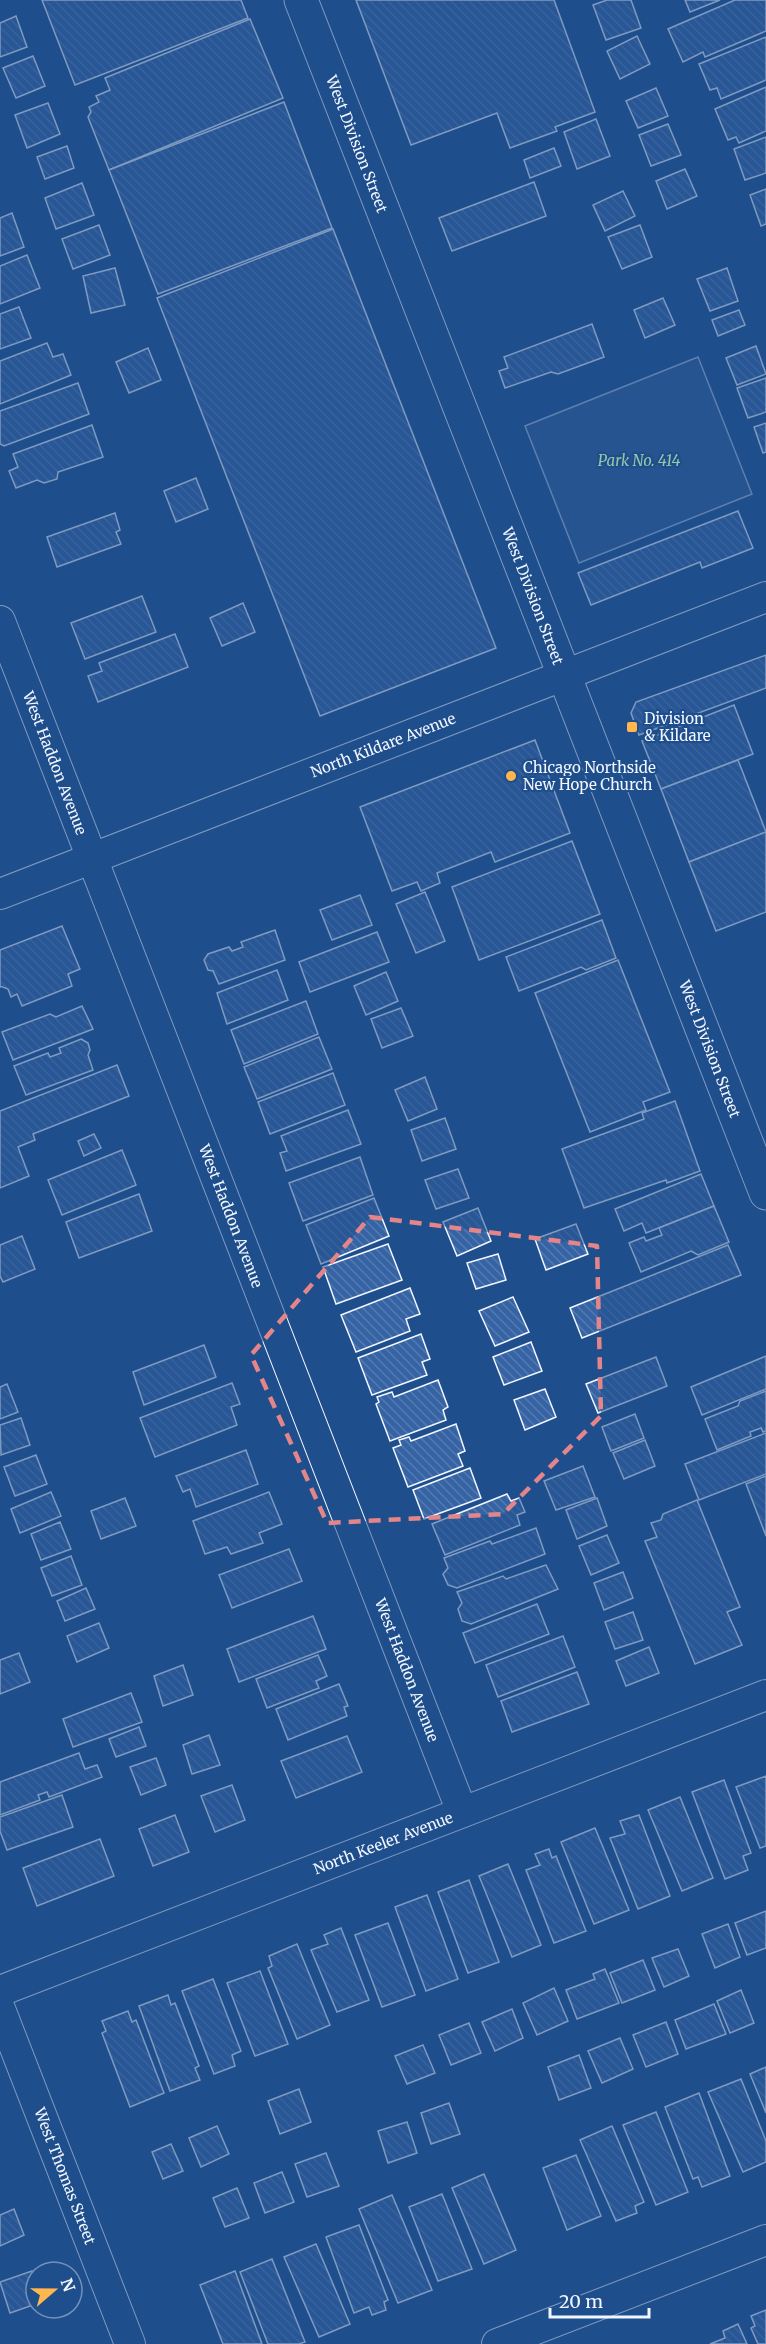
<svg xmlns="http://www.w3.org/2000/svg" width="766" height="2344" font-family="Merriweather,serif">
<defs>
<pattern id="building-back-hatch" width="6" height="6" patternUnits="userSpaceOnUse" patternTransform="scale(1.5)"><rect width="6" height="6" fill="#3563a3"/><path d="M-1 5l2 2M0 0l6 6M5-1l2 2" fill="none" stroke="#537ab1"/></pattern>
</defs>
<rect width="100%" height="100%" fill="#1f4e8c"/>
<polygon fill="#305b95" stroke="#a8bbd7" stroke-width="1.5" points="698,357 752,494 579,563 525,426"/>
<g fill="url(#building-back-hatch)" stroke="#f2f6ff" stroke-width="1.5">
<polygon points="42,0 241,0 248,18 75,85"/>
<polygon points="356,0 554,0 595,112 555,127 557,131 510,148 497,113 411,145"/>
<polygon points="607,0 631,0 641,28 606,40 593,5"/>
<polygon points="685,0 720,0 690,12"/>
<polygon points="735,0 766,0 766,31 705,57 703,52 683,62 668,29"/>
<polygon points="16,16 27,47 0,57 0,23"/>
<polygon points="250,19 283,98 109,170 88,117 91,112 89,107 99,102 96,96 110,90 105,78"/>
<polygon points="637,36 650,64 620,79 607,51"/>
<polygon points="766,37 766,80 721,99 717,88 710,90 699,64"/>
<polygon points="33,56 45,86 16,98 3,68"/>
<polygon points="766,87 766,131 739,143 736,137 728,140 715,109"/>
<polygon points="656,88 668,116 638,128 626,101"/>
<polygon points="284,102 332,228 158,294 109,170"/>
<polygon points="48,103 60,134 27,148 15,115"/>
<polygon points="596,119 610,156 577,169 564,132"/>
<polygon points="668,124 681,155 651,166 639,135"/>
<polygon points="766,137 766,173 745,180 734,149"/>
<polygon points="67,146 74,168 45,179 37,157"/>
<polygon points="554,148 561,166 530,178 524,160"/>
<polygon points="685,169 697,196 667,209 656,181"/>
<polygon points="534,182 546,216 452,251 439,218"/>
<polygon points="82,183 94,215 56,229 45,198"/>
<polygon points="766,189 766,224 761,226 750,195"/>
<polygon points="623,191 635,216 605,231 593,205"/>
<polygon points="12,213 24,247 0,256 0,218"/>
<polygon points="99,225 110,255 73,269 62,239"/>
<polygon points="640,225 652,257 622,269 608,237"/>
<polygon points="333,229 496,648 320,716 157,298"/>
<polygon points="27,255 40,288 0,304 0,266"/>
<polygon points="115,268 125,305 91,313 83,276"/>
<polygon points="727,268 738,301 710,311 697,279"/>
<polygon points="663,298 675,325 645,338 634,310"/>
<polygon points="19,307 31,338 0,349 0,314"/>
<polygon points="739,310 745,325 718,336 712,320"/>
<polygon points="592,324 604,357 558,374 551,372 505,388 499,371 508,368 504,357"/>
<polygon points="47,343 53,357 63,354 71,375 0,404 0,361"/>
<polygon points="756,346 766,374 737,385 726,358"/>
<polygon points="148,348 161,380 129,393 116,362"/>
<polygon points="766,378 766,412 748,418 737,388"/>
<polygon points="78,383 89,414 4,446 0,444 0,411"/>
<polygon points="766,423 766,452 763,453 754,427"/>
<polygon points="92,425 103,457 58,472 57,479 44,483 37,480 16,488 9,471 18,467 13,454"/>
<polygon points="196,478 208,509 176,522 164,491"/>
<polygon points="738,511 753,548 702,568 700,562 591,605 578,573"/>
<polygon points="115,513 120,530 116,532 121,544 57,567 47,537"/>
<polygon points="142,596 156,632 85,659 71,623"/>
<polygon points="243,603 255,632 222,646 210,618"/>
<polygon points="175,634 188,667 98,702 88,676 102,671 99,663"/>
<polygon points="766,655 766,688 639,735 631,713 636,702"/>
<polygon points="734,705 753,754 661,789 642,741"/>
<polygon points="535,740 570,833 495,862 491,852 437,873 440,883 421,891 417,882 392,891 360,807"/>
<polygon points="738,760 766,832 689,862 661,789"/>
<polygon points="766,832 766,912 716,931 689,862"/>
<polygon points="572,841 600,914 479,960 452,887"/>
<polygon points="425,892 445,941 416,953 396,904"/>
<polygon points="360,895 372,925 332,940 320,910"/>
<polygon points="602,920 616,958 586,970 581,967 519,991 506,957"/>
<polygon points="62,926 80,969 68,974 72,986 22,1006 17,994 11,997 8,989 0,986 0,988 0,950"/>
<polygon points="275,930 285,960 219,984 213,971 208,970 204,960 208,954 229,947 232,951 243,947 241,942"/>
<polygon points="377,932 389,962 310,992 299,962"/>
<polygon points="618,960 670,1092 643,1102 646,1110 590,1132 535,993"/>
<polygon points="277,970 288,1000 227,1024 217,993"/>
<polygon points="386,972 398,1001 366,1015 354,986"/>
<polygon points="306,1001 318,1034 244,1064 231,1030"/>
<polygon points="82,1006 93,1029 13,1060 2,1032 50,1014 56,1017"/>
<polygon points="401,1008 413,1036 382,1048 371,1019"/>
<polygon points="319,1037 332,1069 257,1099 244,1067"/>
<polygon points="81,1039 88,1043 90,1050 88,1055 93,1070 26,1095 14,1066 48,1053 50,1057 61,1053 59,1048"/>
<polygon points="117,1065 129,1096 33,1134 35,1140 18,1147 29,1176 0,1188 0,1111"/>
<polygon points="333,1073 345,1105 270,1134 258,1102"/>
<polygon points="425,1077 437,1109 408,1121 395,1090"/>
<polygon points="675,1101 700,1171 667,1183 666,1180 584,1208 562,1149 644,1119 642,1113"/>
<polygon points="348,1110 361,1144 286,1171 280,1153 287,1151 281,1136"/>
<polygon points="445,1118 456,1149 422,1161 411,1130"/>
<polygon points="94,1134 101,1148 84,1156 78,1141"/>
<polygon points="122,1150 136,1185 62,1215 48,1180"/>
<polygon points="360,1157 373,1195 303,1221 289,1183"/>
<polygon points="458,1169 469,1198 436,1209 425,1180"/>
<polygon points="701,1174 714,1206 646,1233 642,1223 624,1231 615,1209"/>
<polygon points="139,1194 152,1231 79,1258 66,1222"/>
<polygon points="374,1198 389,1236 321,1264 306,1225"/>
<polygon points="714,1206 729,1242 698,1255 691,1251 641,1272 629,1243 644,1237 646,1241 662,1235 659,1228"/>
<polygon points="478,1208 491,1241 457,1256 443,1222"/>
<polygon points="576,1224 588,1254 546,1270 535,1239"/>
<polygon points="22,1236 35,1269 3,1282 0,1276 0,1245"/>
<polygon points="388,1244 402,1280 336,1304 323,1267"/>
<polygon points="728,1245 741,1275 582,1338 570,1308"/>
<polygon points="498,1254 506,1280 476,1289 467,1263"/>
<polygon points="410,1288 420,1314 406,1319 410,1331 356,1352 341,1315"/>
<polygon points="513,1297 529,1332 495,1346 479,1311"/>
<polygon points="421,1334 430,1359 422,1362 427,1375 372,1395 358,1358"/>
<polygon points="531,1342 542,1371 504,1385 493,1357"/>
<polygon points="204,1345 216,1377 144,1405 133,1372"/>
<polygon points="766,1356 766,1389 702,1415 691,1387"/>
<polygon points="656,1357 667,1386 598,1413 586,1384"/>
<polygon points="438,1380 448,1407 443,1410 446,1420 390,1441 376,1404 379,1402 377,1397 392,1392 394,1397"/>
<polygon points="232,1383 240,1404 231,1407 237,1425 155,1457 140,1418"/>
<polygon points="7,1384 18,1412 0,1419 0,1387"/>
<polygon points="545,1389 556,1417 525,1430 514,1400"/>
<polygon points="766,1391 766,1431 763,1432 761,1428 750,1432 751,1436 717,1450 705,1419 738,1406 740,1401"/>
<polygon points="635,1414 644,1438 611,1451 602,1427"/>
<polygon points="21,1418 30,1445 1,1455 0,1425"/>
<polygon points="456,1424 465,1451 458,1454 463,1466 408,1487 393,1448 401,1445 399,1440 409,1437 411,1441"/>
<polygon points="766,1433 766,1474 699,1500 685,1464"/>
<polygon points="645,1440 655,1466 624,1479 613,1453"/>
<polygon points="246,1450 258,1484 196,1507 190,1489 183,1492 176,1476"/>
<polygon points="36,1455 47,1484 15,1496 4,1467"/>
<polygon points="583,1466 595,1497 556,1510 544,1481"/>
<polygon points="470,1468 481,1498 424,1519 413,1490"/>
<polygon points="766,1476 766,1536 746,1484"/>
<polygon points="51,1492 61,1516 20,1533 11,1509"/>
<polygon points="269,1492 282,1524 259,1533 263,1543 231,1554 227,1547 205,1554 193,1521"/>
<polygon points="507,1494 511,1501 519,1498 525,1512 517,1515 520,1525 445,1555 432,1524"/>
<polygon points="125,1498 136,1526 101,1539 91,1511"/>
<polygon points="597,1498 607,1526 577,1539 566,1510"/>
<polygon points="697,1500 740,1607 727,1612 742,1645 695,1664 645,1541 657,1537 651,1523 661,1520 663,1514"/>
<polygon points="60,1522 71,1549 41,1560 31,1534"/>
<polygon points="536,1528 545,1554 457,1588 448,1585 443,1574 448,1568 444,1558 490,1541 492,1544"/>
<polygon points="607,1535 619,1563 591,1575 579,1546"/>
<polygon points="289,1549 302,1581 232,1608 219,1575"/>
<polygon points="71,1556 82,1585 52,1596 41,1568"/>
<polygon points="546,1565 558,1589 471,1624 462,1621 458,1609 462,1603 457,1592 503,1576 506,1579"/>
<polygon points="623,1572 633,1598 604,1610 594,1583"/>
<polygon points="86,1588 95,1609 65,1621 57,1601"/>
<polygon points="537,1604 549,1634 475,1663 463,1633"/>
<polygon points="633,1612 643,1640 615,1649 605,1622"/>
<polygon points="313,1616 326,1649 239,1682 227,1649"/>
<polygon points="99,1623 109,1648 77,1662 67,1636"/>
<polygon points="563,1636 575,1667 498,1697 486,1665"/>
<polygon points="649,1647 659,1673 626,1686 616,1661"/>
<polygon points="19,1653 30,1682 0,1694 0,1660"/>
<polygon points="318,1655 327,1676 316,1681 319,1688 267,1708 256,1679"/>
<polygon points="183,1665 193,1695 163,1706 154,1676"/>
<polygon points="577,1672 589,1704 512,1732 501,1701"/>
<polygon points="339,1684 348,1706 344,1707 347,1716 288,1740 276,1709"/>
<polygon points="131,1693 142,1722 73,1747 63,1719"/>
<polygon points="139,1727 146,1746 116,1757 109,1739"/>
<polygon points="209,1735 220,1765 192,1774 183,1745"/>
<polygon points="347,1736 362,1772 296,1798 281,1761"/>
<polygon points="79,1753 85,1769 97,1765 102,1777 49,1797 47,1792 38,1795 40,1800 0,1815 0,1782"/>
<polygon points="156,1758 166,1785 141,1795 130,1767"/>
<polygon points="766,1776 766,1846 760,1848 736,1787"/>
<polygon points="724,1780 751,1853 743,1856 748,1870 725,1879 692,1792"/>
<polygon points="232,1785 245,1820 215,1832 201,1796"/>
<polygon points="62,1795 73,1827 7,1850 0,1831 0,1817"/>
<polygon points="680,1797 713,1878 682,1891 648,1810"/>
<polygon points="175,1815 189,1852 153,1866 139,1829"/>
<polygon points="639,1815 670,1896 638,1909 610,1838 625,1834 620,1821"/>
<polygon points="595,1828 629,1910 594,1924 561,1842"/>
<polygon points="100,1839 114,1876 37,1906 23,1868"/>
<polygon points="549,1849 552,1858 556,1856 586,1931 554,1943 526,1870 540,1865 535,1854"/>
<polygon points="508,1864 541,1945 512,1957 479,1876"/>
<polygon points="469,1880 499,1962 468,1973 438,1892"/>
<polygon points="427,1895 458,1979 426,1991 395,1907"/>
<polygon points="766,1911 766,1948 747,1955 735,1923"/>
<polygon points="388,1923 415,1995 382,2007 355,1935"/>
<polygon points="728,1924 740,1957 715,1968 702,1934"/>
<polygon points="341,1928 369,2000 337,2012 311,1950 328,1944 324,1935"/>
<polygon points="297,1944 330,2025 297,2039 268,1968 272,1966 269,1956"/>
<polygon points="678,1949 689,1976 664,1987 652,1958"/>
<polygon points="643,1960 655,1990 622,2003 610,1973"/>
<polygon points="605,1969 619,2003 577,2019 566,1990 595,1979 593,1974"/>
<polygon points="260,1971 288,2044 255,2056 227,1983"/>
<polygon points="213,1979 241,2051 232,2055 235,2066 214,2074 182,1991"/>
<polygon points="554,1988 568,2021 537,2035 523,2003"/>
<polygon points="741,1990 754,2023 730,2033 717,2001"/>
<polygon points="168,1995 171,2005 175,2003 199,2066 195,2068 200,2080 170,2091 139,2006"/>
<polygon points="714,2004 726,2034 686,2049 675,2020"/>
<polygon points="512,2009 523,2038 495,2051 482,2022"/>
<polygon points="128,2011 132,2022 136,2020 164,2093 130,2107 102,2033 106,2031 102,2021"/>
<polygon points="666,2022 678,2054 646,2067 633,2035"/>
<polygon points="469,2023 481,2053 451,2065 439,2035"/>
<polygon points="620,2038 633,2069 602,2083 588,2051"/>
<polygon points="423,2045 435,2073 407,2084 395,2056"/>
<polygon points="579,2055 591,2088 559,2100 548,2067"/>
<polygon points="766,2067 766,2113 750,2074"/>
<polygon points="741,2079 766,2141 766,2162 743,2172 708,2092"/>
<polygon points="299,2089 311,2122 280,2134 268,2101"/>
<polygon points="699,2093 730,2176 702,2187 698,2177 693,2179 665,2107"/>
<polygon points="449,2103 460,2134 431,2144 421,2113"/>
<polygon points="656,2112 688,2192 656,2205 623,2125"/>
<polygon points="407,2122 417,2153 388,2163 378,2131"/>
<polygon points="217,2126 229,2154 201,2167 189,2138"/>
<polygon points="612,2126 644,2202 635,2206 637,2213 616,2221 580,2140"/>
<polygon points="171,2144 183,2171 163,2179 152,2152"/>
<polygon points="326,2153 339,2186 307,2197 295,2164"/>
<polygon points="576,2155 601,2216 567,2230 543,2168"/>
<polygon points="282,2172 294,2202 265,2213 254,2183"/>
<polygon points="484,2174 516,2250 484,2264 452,2188"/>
<polygon points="237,2188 249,2218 225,2227 213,2198"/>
<polygon points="442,2194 472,2269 438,2281 409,2207"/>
<polygon points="392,2195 432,2290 398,2303 359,2209"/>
<polygon points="14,2209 24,2235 0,2246 0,2215"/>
<polygon points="359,2225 388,2300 384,2302 386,2310 372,2315 369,2307 354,2313 326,2237"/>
<polygon points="316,2244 350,2324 319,2337 284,2257"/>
<polygon points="272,2259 305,2342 299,2344 268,2344 240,2272"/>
<polygon points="32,2271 36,2283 36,2304 10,2313 0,2282"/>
<polygon points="235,2271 262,2344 223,2344 200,2285"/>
<polygon points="766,2310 766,2344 758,2344 751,2328 755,2326 751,2316"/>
<polygon points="738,2324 747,2344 710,2344 725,2338 723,2331"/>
</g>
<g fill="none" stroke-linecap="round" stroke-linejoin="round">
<defs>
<g id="street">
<polyline points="0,621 462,1812"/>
<polyline points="0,894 766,597"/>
<polyline points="0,1991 766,1695"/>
<polyline points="0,2009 130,2344"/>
<polyline points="497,2344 766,2240"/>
</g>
<polyline id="secondary" points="301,0 766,1193"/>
</defs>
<use href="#street" stroke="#f2f6ff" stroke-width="32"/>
<use href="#secondary" stroke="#f2f6ff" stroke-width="35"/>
<use href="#street" stroke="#1f4e8c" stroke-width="30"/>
<use href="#secondary" stroke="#1f4e8c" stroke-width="33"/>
</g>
<path d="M0 0H766V2344H0ZM370,1217L597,1246L601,1416L503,1514L327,1523L251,1355Z" fill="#1f4e8c" fill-opacity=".55" fill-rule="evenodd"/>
<path fill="none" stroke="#e38589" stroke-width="4.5" stroke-dasharray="12 8" stroke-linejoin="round" d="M370,1217L597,1246L601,1416L503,1514L327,1523L251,1355Z"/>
<g fill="#ffb74d" stroke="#1f4e8c" stroke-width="2">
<rect x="626" y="721" width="12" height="12" rx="3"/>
<circle cx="511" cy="776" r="6"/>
</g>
<g text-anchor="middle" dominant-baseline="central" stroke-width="4.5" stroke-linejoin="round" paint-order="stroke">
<g font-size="15" fill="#f2f6ff" stroke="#1f4e8c">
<text transform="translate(357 144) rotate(69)">West Division Street</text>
<text transform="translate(533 596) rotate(69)">West Division Street</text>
<text transform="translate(383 745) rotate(-21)">North Kildare Avenue</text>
<text transform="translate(55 763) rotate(69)">West Haddon Avenue</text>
<text transform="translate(710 1049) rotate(69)">West Division Street</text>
<text transform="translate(231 1216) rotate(69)">West Haddon Avenue</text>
<text transform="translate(407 1670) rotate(69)">West Haddon Avenue</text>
<text transform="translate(383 1843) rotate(-21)">North Keeler Avenue</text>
<text transform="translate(65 2176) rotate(69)">West Thomas Street</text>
</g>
<g font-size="15" font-style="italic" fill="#97c8a6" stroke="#1f4e8c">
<text x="639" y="460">Park No. 414</text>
</g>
<g font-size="15" fill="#f2f6ff" stroke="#1f4e8c" text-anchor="start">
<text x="644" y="718">Division<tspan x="644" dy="17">&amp; Kildare</tspan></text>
<text x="523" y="767">Chicago Northside<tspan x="523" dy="17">New Hope Church</tspan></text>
</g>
</g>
<g transform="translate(54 2290) rotate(70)"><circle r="28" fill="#1f4e8c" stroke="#7391ba" stroke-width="1.5"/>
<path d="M0-4.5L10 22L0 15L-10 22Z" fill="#ffb74d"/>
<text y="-9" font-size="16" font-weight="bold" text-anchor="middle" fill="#f2f6ff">N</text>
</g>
<path d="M550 2308v9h99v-9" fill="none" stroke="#f2f6ff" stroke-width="3"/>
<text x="559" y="2308" font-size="18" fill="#f2f6ff" stroke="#1f4e8c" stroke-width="4.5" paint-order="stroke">20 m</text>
</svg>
